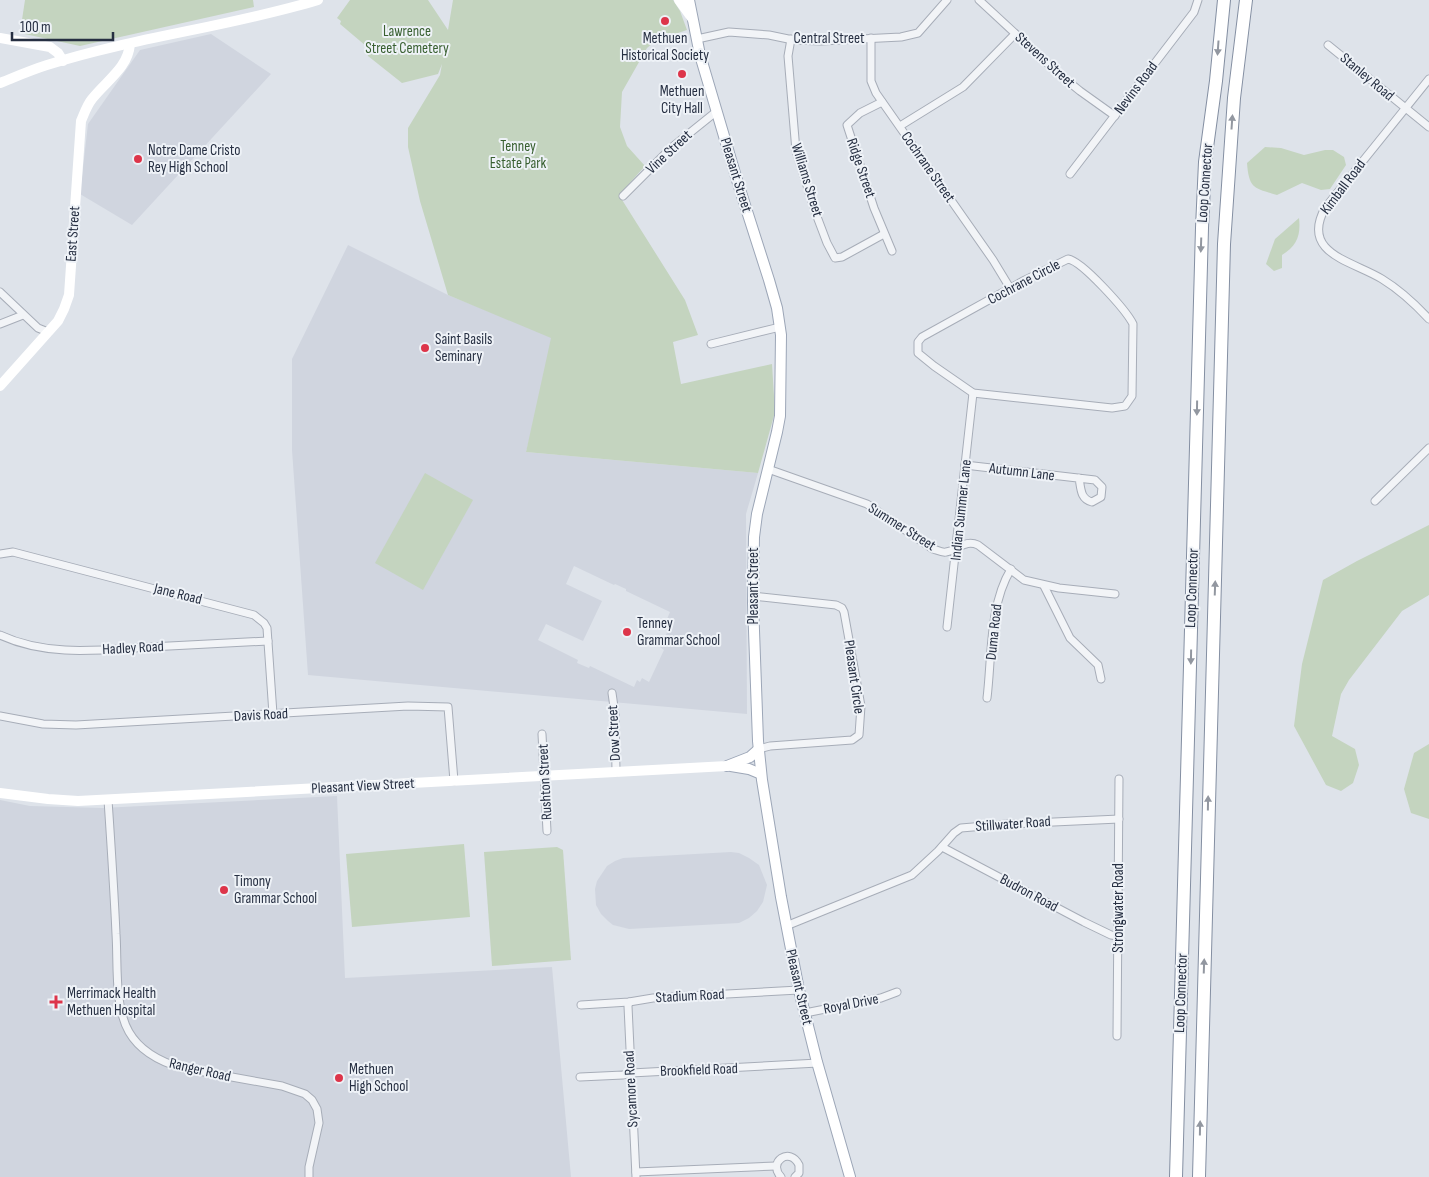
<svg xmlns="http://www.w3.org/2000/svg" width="1429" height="1177" font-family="'Sofia Sans Condensed',sans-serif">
<rect width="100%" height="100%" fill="#dee3ea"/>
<g fill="#d0d5df" fill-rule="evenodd">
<polygon points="211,34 271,74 132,225 80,194 88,124 140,50"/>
<path d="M348,245L448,295L555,338L526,452L758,473L746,514L747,714L308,675L292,450V359ZM574,566L614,585L615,584L626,589V591L670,612L667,619L672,622L660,647L664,650L649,682L642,678L640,682L637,680L634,687L590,666L589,668L577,663L578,660L538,640L546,624L583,641L602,601L566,584Z"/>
<polygon points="337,796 345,978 552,967 571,1177 0,1177 0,800 30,806 102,808"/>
<polygon points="731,852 739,853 749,858 759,865 767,885 763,902 757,911 749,918 739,923 629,929 613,925 608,921 601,914 596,905 595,889 597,881 607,866 615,861 623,858"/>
</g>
<g fill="#c4d4bf">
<polygon points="25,0 253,0 254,7 80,46 20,33"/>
<polygon points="350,0 428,0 448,30 453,0 673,0 680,11 687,30 657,40 647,48 622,92 620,127 627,146 645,166 619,195 685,300 698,335 673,342 681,384 772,364 775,412 758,473 526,452 551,338 448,295 420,201 408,147 408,128 440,75 442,64 438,74 402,83 368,56 366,46 340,24 341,21 337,18"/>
<path d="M1265,147L1281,148L1304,155L1325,150H1333L1344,157L1346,165L1330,189L1321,190L1302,183L1277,195C1254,188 1249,189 1247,163Z"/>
<path d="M1299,218C1301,235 1297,246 1282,255V268L1274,271L1266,264L1275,239Z"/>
<polygon points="425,473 473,500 423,590 375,563"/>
<polygon points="1429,525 1429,595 1402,611 1349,680 1341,694 1332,736 1355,749 1359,765 1353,783 1341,791 1326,785 1294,726 1302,664 1323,580 1357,561"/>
<polygon points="1429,744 1429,819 1411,813 1404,789 1414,753"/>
<polygon points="464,844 470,917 352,927 346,854"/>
<polygon points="557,847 563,850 571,960 492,966 484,852"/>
</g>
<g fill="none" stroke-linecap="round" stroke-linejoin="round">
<defs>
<g id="street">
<polyline points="979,0 1059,74 1080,91 1115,116"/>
<polyline points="871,38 871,81 876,93 993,260 1010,288"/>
<polyline points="697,39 729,32 769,35 793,40 821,41 901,37 918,33 947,0"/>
<polyline points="791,39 788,56 796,151 816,214 827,243 835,258 842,257 884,234"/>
<polyline points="1328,45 1429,127"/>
<path d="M1429,79L1325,208C1300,254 1353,261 1382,279C1400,290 1415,304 1429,319"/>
<polyline points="882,102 860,113 847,125 874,208 892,251"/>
<polyline points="900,126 963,87 1015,34"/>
<polyline points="1070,174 1194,12 1198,0"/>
<polyline points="623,196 671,148 717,111"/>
<path d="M1068,259C1082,261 1126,310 1133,324L1132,396L1125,406L1112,408L973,393L934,366L918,353V342L922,337L1025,280Z"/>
<polyline points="0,292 38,328 48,332"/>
<polyline points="0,324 23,315"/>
<polyline points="711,344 780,327"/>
<path d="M965,465L1095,480L1102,487L1101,497L1092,502C1080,499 1081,488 1079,478"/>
<path d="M768,469L867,504L933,549C937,550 942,553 946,552C959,550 965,539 978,545L1024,580L1059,588L1115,594"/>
<polyline points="1375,501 1429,448"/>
<polyline points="0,554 13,552 254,615 264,623 267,628 273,714"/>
<polyline points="1044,586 1070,638 1098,665 1101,679"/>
<polyline points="753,596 836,605 842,608 844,612 861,706 859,735 852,740 770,746 759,749"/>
<polyline points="947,627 973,393"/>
<path d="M0,635C47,657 100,650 150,647C190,645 229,643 268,641"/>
<polyline points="612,693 615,714 616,772"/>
<path d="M987,698C992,657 989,605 1011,569"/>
<polyline points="0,716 43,724 76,725 408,706 448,707 454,781"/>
<polyline points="542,734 547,831"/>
<path d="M108,800C111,844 114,889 116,934C118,963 114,1006 129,1032C140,1051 161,1062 182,1068L282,1086L305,1094L312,1100L317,1109L319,1123L309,1167V1177"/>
<polyline points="942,847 1084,922 1111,935 1118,936"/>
<polyline points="786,926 912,875 938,851 954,833 961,828 1008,824 1119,819"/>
<polyline points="629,1002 628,1006 636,1177"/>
<polyline points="581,1005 629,1002 653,998 799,990"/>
<polyline points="805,1013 881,998 897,992"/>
<polyline points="1117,1036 1119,779"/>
<polyline points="580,1077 623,1075 631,1073 818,1063"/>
<polyline points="636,1172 776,1166"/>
<path d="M781,1177C767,1162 790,1146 799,1165V1173L795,1177"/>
</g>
<g id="primary">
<polyline points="689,0 700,55 737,180 769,280 777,308 781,335 780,416 777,432 757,514 754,537 753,603 758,741 762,780 781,897 799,990 817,1062 850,1177"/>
<polyline points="727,766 750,757 759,749"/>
<polyline points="731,766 749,769 761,774"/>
</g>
<g id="highway">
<polyline points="1176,1177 1202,228 1205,162 1216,81 1224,0"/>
<polyline points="1199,1177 1224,244 1234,98 1246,0"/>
</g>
</defs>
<use href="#street" stroke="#a7adb8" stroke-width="9"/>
<use href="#primary" stroke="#9ca6b7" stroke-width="12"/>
<use href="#highway" stroke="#848fa2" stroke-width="14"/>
<use href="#street" stroke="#f2f4f7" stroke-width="7"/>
<g stroke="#fff" stroke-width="10">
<polyline points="679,0 692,18"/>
<polyline points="0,38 50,47 58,53 63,61"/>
<path d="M0,83C15,77 31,70 47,65C135,37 229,27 318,0"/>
<path d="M0,386L58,321L64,309L69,295L81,121C84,114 87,105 92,99C106,81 128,68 130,44"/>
<polyline points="0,793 48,799 78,801 727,766"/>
</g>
<use href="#primary" stroke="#fff" stroke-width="10"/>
<use href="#highway" stroke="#fff" stroke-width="12"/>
</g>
<defs><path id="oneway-solid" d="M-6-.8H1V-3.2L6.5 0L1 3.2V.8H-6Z" transform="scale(1.25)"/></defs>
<g fill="#9297a0">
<use href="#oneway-solid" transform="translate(1218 48) rotate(94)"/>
<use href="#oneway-solid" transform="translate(1232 122) rotate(-86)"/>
<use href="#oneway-solid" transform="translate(1201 245) rotate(92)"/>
<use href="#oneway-solid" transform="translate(1197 408) rotate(91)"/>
<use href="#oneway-solid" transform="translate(1215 588) rotate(-88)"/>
<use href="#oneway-solid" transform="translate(1191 657) rotate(91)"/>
<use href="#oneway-solid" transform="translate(1208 803) rotate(-89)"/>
<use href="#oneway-solid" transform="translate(1204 966) rotate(-88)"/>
<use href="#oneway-solid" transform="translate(1200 1128) rotate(-89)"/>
</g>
<g fill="#dd354a" stroke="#eef2f7" stroke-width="2">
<circle cx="665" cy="21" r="5"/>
<circle cx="682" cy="74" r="5"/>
<circle cx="138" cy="159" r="5"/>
<circle cx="425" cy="348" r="5"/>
<circle cx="627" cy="632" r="5"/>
<circle cx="224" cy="890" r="5"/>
<path d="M53.5 994.5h5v5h5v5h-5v5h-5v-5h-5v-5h5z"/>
<circle cx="339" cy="1078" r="5"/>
</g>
<g text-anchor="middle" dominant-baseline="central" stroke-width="4" stroke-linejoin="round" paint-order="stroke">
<g font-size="15" fill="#396031" stroke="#eef2f7">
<text x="407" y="31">Lawrence<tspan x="407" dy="17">Street Cemetery</tspan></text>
<text x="518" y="146">Tenney<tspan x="518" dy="17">Estate Park</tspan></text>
</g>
<g font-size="15" fill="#262f42" stroke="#eef2f7" text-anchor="start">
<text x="665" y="38" text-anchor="middle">Methuen<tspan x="665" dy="17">Historical Society</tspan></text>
<text x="682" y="91" text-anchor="middle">Methuen<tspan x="682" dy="17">City Hall</tspan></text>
<text x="148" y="150">Notre Dame Cristo<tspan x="148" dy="17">Rey High School</tspan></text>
<text x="435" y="339">Saint Basils<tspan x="435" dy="17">Seminary</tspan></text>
<text x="637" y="623">Tenney<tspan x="637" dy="17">Grammar School</tspan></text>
<text x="234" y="881">Timony<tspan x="234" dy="17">Grammar School</tspan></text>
<text x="67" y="993">Merrimack Health<tspan x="67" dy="17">Methuen Hospital</tspan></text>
<text x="349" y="1069">Methuen<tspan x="349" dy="17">High School</tspan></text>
</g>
<g font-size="15" fill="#262f42" stroke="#eef2f7">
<text x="829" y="38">Central Street</text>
<text transform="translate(1045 60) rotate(42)">Stevens Street</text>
<text transform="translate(1367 77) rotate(40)">Stanley Road</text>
<text transform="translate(1136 88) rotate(-53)">Nevins Road</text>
<text transform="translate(669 152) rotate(-43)">Vine Street</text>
<text transform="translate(928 167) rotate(55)">Cochrane Street</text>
<text transform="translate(861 168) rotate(71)">Ridge Street</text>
<text transform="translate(736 175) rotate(73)">Pleasant Street</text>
<text transform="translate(807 180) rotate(73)">Williams Street</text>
<text transform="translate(1205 183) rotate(-86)">Loop Connector</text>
<text transform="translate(1343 187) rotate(-53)">Kimball Road</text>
<text transform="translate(73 234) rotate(-86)">East Street</text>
<text transform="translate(1024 282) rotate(-28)">Cochrane Circle</text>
<text transform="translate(1022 472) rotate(7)">Autumn Lane</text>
<text transform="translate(961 510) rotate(-84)">Indian Summer Lane</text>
<text transform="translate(902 527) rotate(32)">Summer Street</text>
<text transform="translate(753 586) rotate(-90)">Pleasant Street</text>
<text transform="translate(1192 588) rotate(-88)">Loop Connector</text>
<text transform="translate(178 594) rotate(14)">Jane Road</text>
<text transform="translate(994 632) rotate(-84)">Duma Road</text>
<text transform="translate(133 648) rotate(-3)">Hadley Road</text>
<text transform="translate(854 677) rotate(82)">Pleasant Circle</text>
<text transform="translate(261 715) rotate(-3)">Davis Road</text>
<text transform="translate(614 733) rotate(-93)">Dow Street</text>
<text transform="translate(545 782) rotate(-93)">Rushton Street</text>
<text transform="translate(363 786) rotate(-3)">Pleasant View Street</text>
<text transform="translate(1013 824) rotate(-4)">Stillwater Road</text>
<text transform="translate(1029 893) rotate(28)">Budron Road</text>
<text transform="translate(1118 908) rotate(-90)">Strongwater Road</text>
<text transform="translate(799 987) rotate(77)">Pleasant Street</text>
<text transform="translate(1181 993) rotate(-88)">Loop Connector</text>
<text transform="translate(690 996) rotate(-3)">Stadium Road</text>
<text transform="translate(851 1004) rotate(-11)">Royal Drive</text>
<text transform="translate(200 1070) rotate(13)">Ranger Road</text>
<text transform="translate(699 1070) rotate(-2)">Brookfield Road</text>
<text transform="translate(631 1089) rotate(-93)">Sycamore Road</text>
</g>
</g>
<path d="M12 32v8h101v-8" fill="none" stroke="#262f42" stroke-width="2.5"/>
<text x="20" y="32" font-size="15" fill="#262f42" stroke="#eef2f7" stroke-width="4" paint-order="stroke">100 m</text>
</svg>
